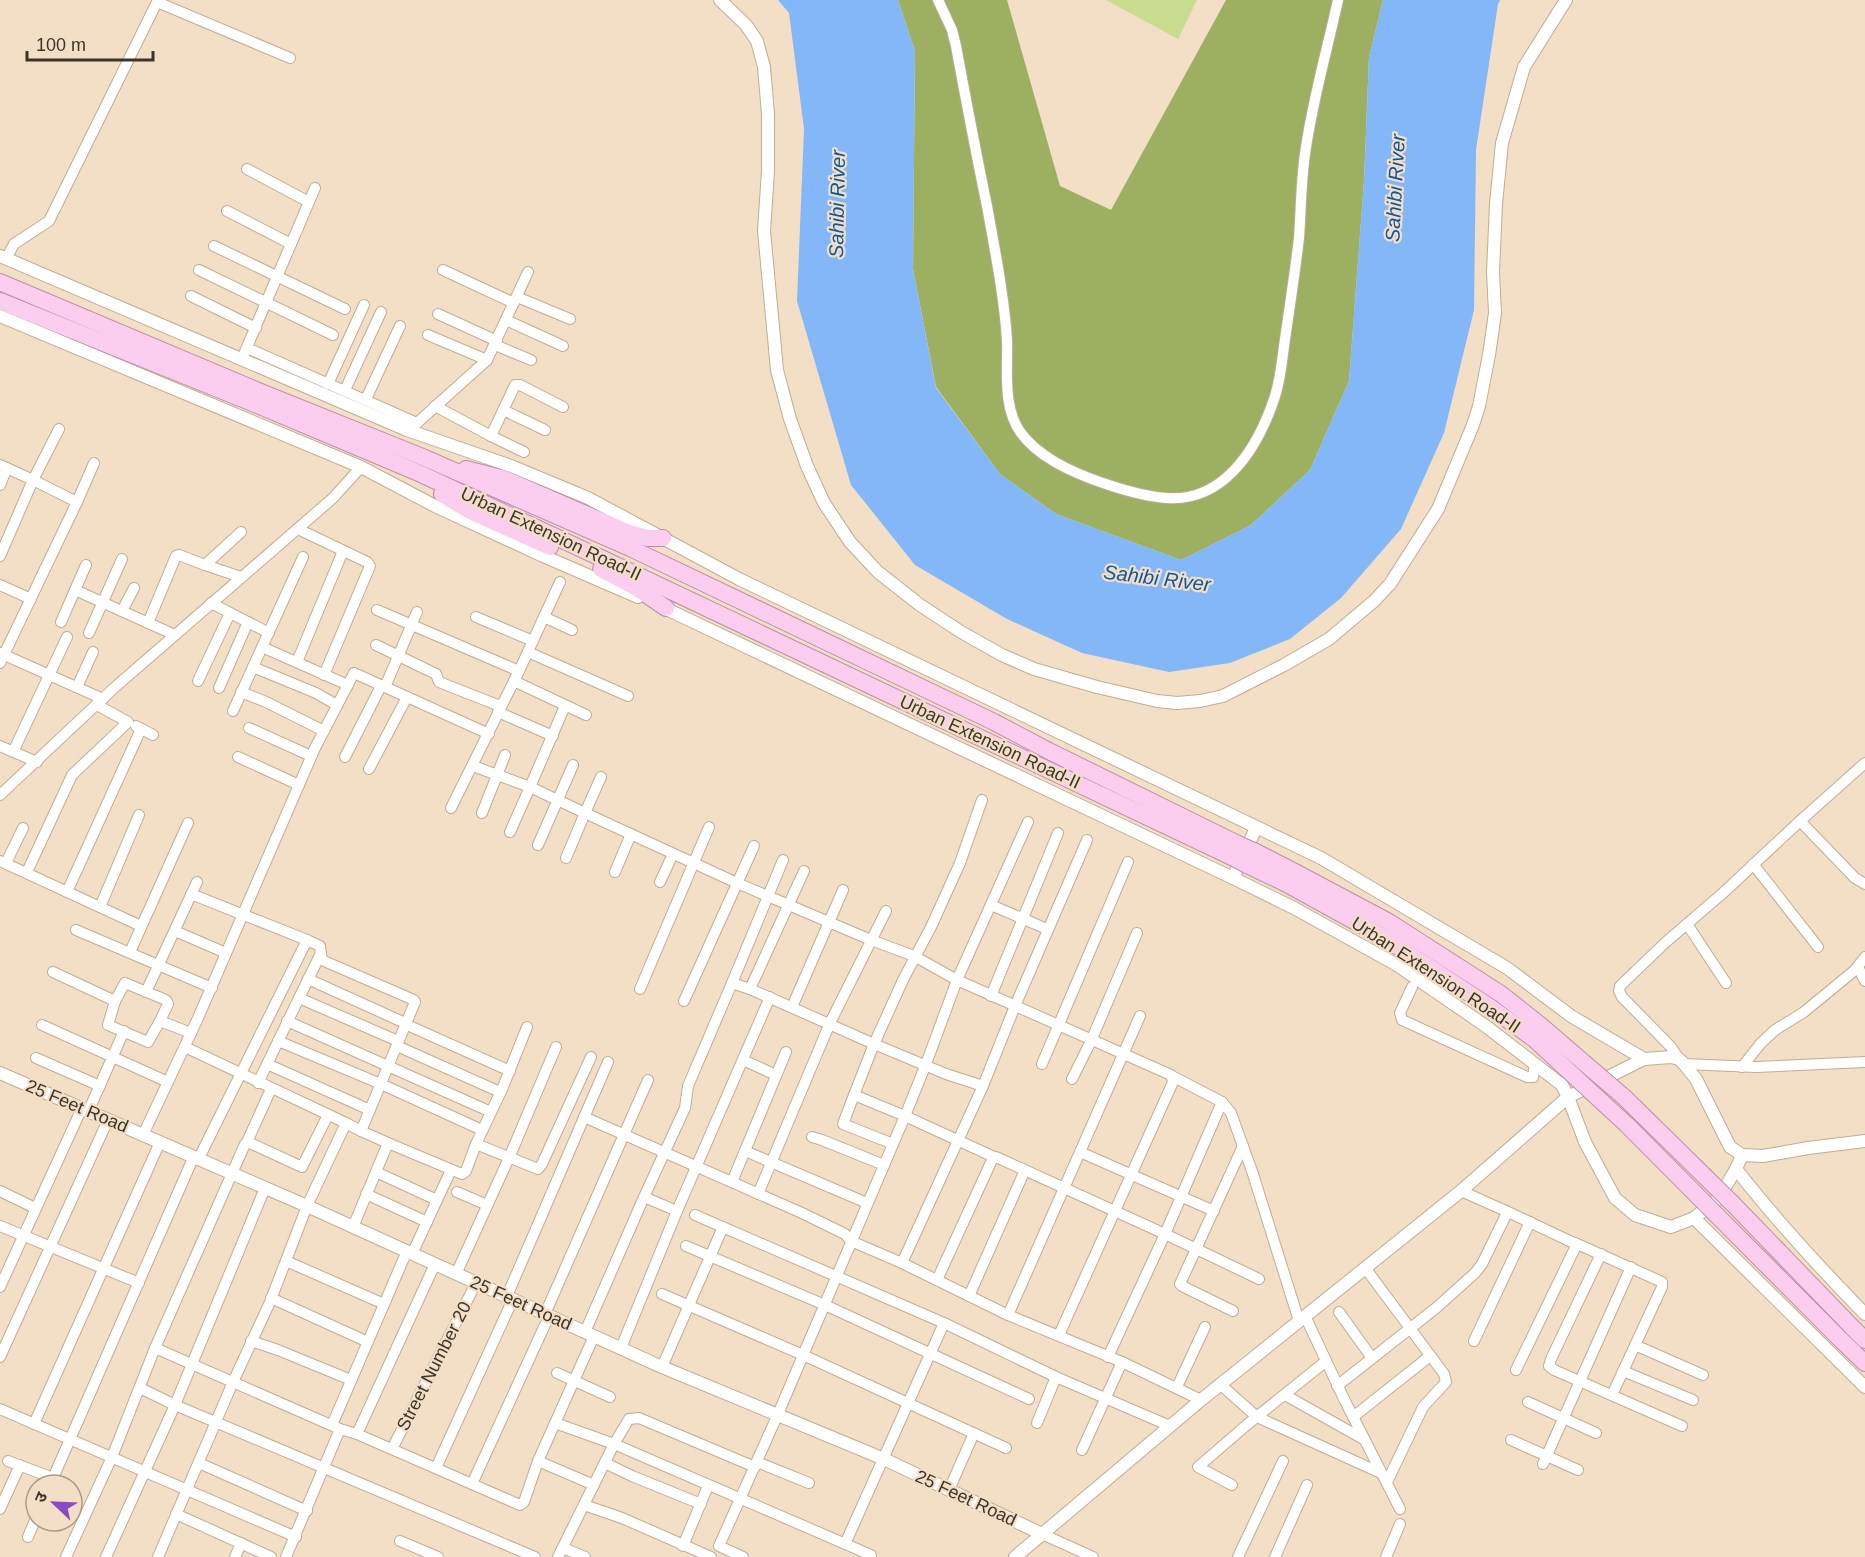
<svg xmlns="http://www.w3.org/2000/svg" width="1865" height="1557" font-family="Helvetica,'Noto Sans Devanagari',sans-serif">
<rect width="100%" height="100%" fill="#f3dfc6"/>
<polygon fill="#c9dc8f" points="1106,0 1197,0 1178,39"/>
<polygon fill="#9daf60" points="898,0 1007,0 1060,186 1111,210 1226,0 1383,0 1369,57 1364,181 1349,381 1310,470 1251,525 1181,560 1056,514 1000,474 936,387 913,269 915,51"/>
<polygon fill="#84b7f7" points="778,0 898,0 915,51 913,269 936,388 1000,474 1056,514 1181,560 1251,525 1310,470 1349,381 1364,181 1369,57 1383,0 1500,0 1498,4 1476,150 1474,310 1444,433 1401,529 1341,598 1290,639 1230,663 1169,672 1082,653 1007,619 915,565 851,485 797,301 804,129 789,13"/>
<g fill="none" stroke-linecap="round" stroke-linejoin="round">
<defs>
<g id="minor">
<path d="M938,0L952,30L956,46C966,100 976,153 987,206C995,251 1004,295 1007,340C1008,370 1002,407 1021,433C1029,444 1043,455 1055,462C1082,478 1136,496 1167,498C1222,502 1255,452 1272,405C1280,384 1282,361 1285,339C1290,305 1295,272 1299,238C1301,210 1301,182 1305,154C1312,102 1327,51 1338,0"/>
<polyline points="247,169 309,202"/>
<polyline points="227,211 291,244"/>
<polyline points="214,246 345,309"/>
<polyline points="6,259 14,244 49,221 157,2 290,58"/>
<polyline points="199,270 333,335"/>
<polyline points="443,270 514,303"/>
<polyline points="191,296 256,328"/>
<polyline points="517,297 570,319"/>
<polyline points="438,314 497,341"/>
<polyline points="506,320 563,346"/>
<polyline points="428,335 487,360"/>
<polyline points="495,345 531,360"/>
<polyline points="247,348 417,423 407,430"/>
<polyline points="244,354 315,188"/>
<polyline points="328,384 364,305"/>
<polyline points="345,390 381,312"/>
<polyline points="366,399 400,326"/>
<polyline points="435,406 491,436 515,385 520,385 563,407"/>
<polyline points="503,410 545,430"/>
<polyline points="417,423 487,360 528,272"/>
<polyline points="491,436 524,452"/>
<polyline points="0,465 33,480 0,556"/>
<polyline points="0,485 7,468"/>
<polyline points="77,502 94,463"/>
<polyline points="298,529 367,562 370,566 324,675"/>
<polyline points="86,565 75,590 175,635"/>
<polyline points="205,565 241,577"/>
<polyline points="0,585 31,599"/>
<polyline points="211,603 269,633"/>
<polyline points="377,610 519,671 514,681"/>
<polyline points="122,611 134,588"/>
<polyline points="476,617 533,641"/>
<polyline points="544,617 572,630"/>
<polyline points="61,622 75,590"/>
<polyline points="148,623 176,556 179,555 205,565 241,532"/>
<polyline points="89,633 122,559"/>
<polyline points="376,645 436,674 439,682 500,706"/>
<polyline points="262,647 348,685"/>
<polyline points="528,652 628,696"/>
<polyline points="0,653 103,699"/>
<polyline points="297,662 343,551"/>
<polyline points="0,663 77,502 33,480 59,429"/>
<polyline points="253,667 316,693 337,705"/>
<polyline points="519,671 560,582"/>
<polyline points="198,681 230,613"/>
<polyline points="77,687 93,652"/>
<polyline points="385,687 417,612"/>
<polyline points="219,688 248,622"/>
<polyline points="241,692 266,702 324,731"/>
<polyline points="233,711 303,557"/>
<polyline points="498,712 553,736"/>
<polyline points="136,726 153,735"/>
<polyline points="249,728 311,756"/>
<polyline points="0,746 37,762"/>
<polyline points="13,752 67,637"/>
<polyline points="238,757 299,785"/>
<polyline points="345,757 381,686"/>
<polyline points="473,766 530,787 565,706"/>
<polyline points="369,769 407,697"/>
<polyline points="0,795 114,688 333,498 361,467"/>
<polyline points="982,800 960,863 931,927 903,980 874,1044 854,1095 905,1116 994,1157"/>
<polyline points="451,808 514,681 586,715"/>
<polyline points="482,813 505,755"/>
<polyline points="1800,821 1855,878 1865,884"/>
<polyline points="510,832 530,787 585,813 601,777"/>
<polyline points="538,845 573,765"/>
<polyline points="566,858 585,813 737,883 871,940 914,956 957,980 1171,1075 1173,1082 1059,1335"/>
<polyline points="0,861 141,926"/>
<polyline points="6,863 23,828"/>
<polyline points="1753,864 1818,947"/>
<polyline points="27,872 72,775 128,722 97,705"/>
<polyline points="615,872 631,834"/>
<polyline points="660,882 673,854"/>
<polyline points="67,892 141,729"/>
<polyline points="191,894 307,940"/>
<polyline points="991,905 1047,929"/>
<polyline points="100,907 139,815"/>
<polyline points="1687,924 1726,983"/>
<polyline points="76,930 212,988"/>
<polyline points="175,931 226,953"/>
<polyline points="130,952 188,823"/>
<polyline points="1858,967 1865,981"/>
<polyline points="53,972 115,1001 108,1025 148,1042 160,1021 191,1033"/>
<polyline points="308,979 405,1023"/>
<polyline points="732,983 783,860"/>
<polyline points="1412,987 1400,1013 1402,1020 1527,1077 1533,1077 1535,1064"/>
<polyline points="640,989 709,827"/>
<polyline points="750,989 804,871"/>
<polyline points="146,992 197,882"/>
<polyline points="991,996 1058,833"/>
<polyline points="299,998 321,953"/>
<polyline points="115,1001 125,983 166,1000 168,1004 160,1021"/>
<polyline points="684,1001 754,846"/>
<polyline points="792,1007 843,890"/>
<polyline points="287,1021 491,1112"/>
<polyline points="405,1024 510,1071"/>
<polyline points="42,1025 168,1082"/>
<polyline points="527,1027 503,1087 476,1144 538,1169 542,1164 591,1057"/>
<polyline points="278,1041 381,1084 482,1130"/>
<polyline points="397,1046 500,1092"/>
<polyline points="185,1047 346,1123"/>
<polyline points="36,1058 100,1086"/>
<polyline points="1679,1059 1671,1047 1622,997 1619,991 1620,986 1666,942 1723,893 1800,821 1865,763"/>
<polyline points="743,1060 776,1075"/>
<polyline points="267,1064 370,1110"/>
<polyline points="1042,1064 1128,862"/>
<polyline points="1684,1064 1756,1067 1865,1062"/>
<polyline points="1742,1067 1761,1043 1775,1030 1804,1012 1855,970 1865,957"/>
<polyline points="1172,1076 1222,1102 1231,1113 1253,1174 1299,1321"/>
<polyline points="1072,1079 1091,1041 1137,933"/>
<polyline points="258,1083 299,998 398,1041"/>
<polyline points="854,1095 843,1124 893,1144"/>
<polyline points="88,1112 124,1031"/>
<polyline points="584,1117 802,1213 845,1234 851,1241 902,1263 1008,1315 1122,1362 1201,1400"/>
<polyline points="143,1135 198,1018 315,748 354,673 489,734"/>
<polyline points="812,1137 822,1140 884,1165"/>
<polyline points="247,1142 271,1089"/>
<polyline points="388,1143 462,1174 466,1171 476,1144"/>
<polyline points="745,1151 867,1203"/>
<polyline points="1080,1152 1214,1211"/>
<polyline points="376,1172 437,1200"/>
<polyline points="732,1182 786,1052"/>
<polyline points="0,1191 35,1208"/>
<polyline points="457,1192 487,1205"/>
<polyline points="366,1194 427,1222"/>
<polyline points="758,1194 830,1023 886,911"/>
<polyline points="644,1197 685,1108 688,1086 732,983 750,989 874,1044 946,1074 983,1086"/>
<polyline points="1506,1211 1576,1244 1575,1248 1516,1370"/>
<polyline points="695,1215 944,1323 1056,1377"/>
<polyline points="0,1226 139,1283"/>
<polyline points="353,1227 388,1143 361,1131"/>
<polyline points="1575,1243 1662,1282 1662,1287 1612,1395"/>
<polyline points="686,1246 825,1305 1029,1399"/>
<polyline points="412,1254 451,1170"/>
<polyline points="1601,1254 1551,1359 1549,1366 1554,1370 1682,1426"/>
<polyline points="286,1261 384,1304"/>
<polyline points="902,1263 983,1086 1015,1006 1087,840"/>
<polyline points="1366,1269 1444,1374 1446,1382 1423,1407 1387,1482"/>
<polyline points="456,1274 509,1158 556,1047"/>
<polyline points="937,1280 992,1160 996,1157 1165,1234 1259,1279"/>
<polyline points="0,1287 82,1108"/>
<polyline points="662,1294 803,1355 1006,1448"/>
<polyline points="507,1296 608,1062"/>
<polyline points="969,1296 1025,1170"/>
<polyline points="271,1298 368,1342"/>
<polyline points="1233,1311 1182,1286 1180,1284 1243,1146"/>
<polyline points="1339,1312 1372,1358"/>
<polyline points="545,1314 648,1080"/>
<polyline points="1008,1315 1140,1016"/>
<polyline points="1305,1316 1345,1401 1400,1509"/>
<polyline points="585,1332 644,1197 677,1211"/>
<polyline points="251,1341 278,1350 351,1380"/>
<polyline points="1474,1341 1530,1222"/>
<polyline points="1635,1345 1703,1375"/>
<polyline points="155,1348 340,1429 357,1434 520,1505 524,1502 538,1461 594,1336"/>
<polyline points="621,1348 677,1211 770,997"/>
<polyline points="0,1357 108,1120"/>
<polyline points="1108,1357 1165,1234 1222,1102"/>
<polyline points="662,1367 723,1227"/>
<polyline points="1623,1371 1693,1400"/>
<polyline points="557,1373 610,1397"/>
<polyline points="1220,1384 1257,1417 1381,1473"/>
<polyline points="1337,1386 1436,1308 1475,1273 1482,1264 1505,1217 1506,1211 1461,1191"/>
<polyline points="1177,1387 1205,1327"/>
<polyline points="140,1388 175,1405 535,1557"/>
<polyline points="1285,1395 1365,1440"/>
<polyline points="1528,1402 1596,1433"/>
<polyline points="0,1409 296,1537"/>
<polyline points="1353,1417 1430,1356"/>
<polyline points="555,1423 614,1444 871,1555"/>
<polyline points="1037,1423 1056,1377 1170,1426"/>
<polyline points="34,1424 160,1142"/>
<polyline points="332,1425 407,1251"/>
<polyline points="357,1434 435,1264"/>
<polyline points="1511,1440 1578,1470"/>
<polyline points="392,1449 476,1283"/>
<polyline points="1082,1450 1122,1362"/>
<polyline points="8,1461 53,1478"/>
<polyline points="538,1461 594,1485"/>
<polyline points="757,1462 809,1483"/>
<polyline points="199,1463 307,1511"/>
<polyline points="605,1463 632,1476 701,1504"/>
<polyline points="1543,1464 1631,1267"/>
<polyline points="436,1468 513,1299"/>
<polyline points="472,1484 549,1316"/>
<polyline points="50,1485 194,1156"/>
<polyline points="1232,1485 1198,1467 1249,1423 1325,1362"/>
<polyline points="949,1490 974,1433"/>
<polyline points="584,1505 622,1518 711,1557"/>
<polyline points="0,1509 20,1465"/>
<polyline points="176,1514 271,1557"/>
<polyline points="1042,1534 1093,1557"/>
<polyline points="28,1537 36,1518"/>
<polyline points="400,1541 438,1557"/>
<polyline points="845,1544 944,1323"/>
<polyline points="683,1546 708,1486"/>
<polyline points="563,1548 585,1557"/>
<polyline points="66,1557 112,1457 155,1348 245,1144 250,1143 302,1167 328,1115"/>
<polyline points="106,1557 175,1405 265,1188"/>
<polyline points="158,1557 233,1382 270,1302 307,1206 346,1123 361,1131 415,1002 414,1000 324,961 321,957 320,946 307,940 199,1158"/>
<polyline points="235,1557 241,1543"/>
<polyline points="286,1557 340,1429"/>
<polyline points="558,1557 614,1444 629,1419 639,1418 755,1467"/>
<polyline points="743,1557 719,1546 778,1414 905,1116 926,1064 957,980 1028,822"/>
<polyline points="1238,1557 1283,1461"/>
<polyline points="1275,1557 1307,1485"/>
<polyline points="1386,1557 1400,1524"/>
</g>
<g id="tertiary">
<polyline points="720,0 746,25 757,41 764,67 768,114 768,171 764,231 777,370 790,419 807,466 824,503 850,542 878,572 920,605 961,632 1002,655 1034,669 1097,687 1157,701 1177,703 1200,701 1223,696 1284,665 1329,639 1374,601 1390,584 1438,509 1473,425 1479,406 1489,355 1495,313 1493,272 1496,204 1502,143 1524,67 1566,0"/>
<polyline points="0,256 407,430 511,466 588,498 739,579 1321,858 1507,968 1571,1016 1644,1059"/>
<polyline points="0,316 361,467 435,506 541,555 638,597"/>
<polyline points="660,606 1233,878 1294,908 1397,965 1487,1027 1562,1085 1568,1097 1585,1142 1615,1198 1635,1215 1671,1227 1694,1218 1718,1199 1736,1169 1742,1155"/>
<polyline points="1233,878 1256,828"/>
<polyline points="0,1073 307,1206 662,1367 884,1459 1042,1534"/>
<path d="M1736,1169C1776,1220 1819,1267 1865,1314"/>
<polyline points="1694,1218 1865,1387"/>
<polyline points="1015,1557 1201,1400 1461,1191 1568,1097 1644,1059 1671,1057 1679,1059 1684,1064 1696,1079 1730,1147 1742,1155 1763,1156 1808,1148 1865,1141"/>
</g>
<g id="trunk">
<polyline points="0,282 256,390 425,458 630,548 994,722 1049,751 1240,845"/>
<polyline points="0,301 255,404 421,474 618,566 1234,858"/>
<polyline points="466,469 505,479 629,533 647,538 663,538"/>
<polyline points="442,494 468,510 550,547"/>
<polyline points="601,569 635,587 666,608"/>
<polyline points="1254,851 1295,872"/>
<polyline points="1247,865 1285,883"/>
<polyline points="1852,1327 1865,1340"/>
<polyline points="1837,1336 1865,1363"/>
</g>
</defs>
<use href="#minor" stroke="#c0ad95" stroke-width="12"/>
<use href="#tertiary" stroke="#c0ad95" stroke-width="14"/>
<use href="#trunk" stroke="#b890a8" stroke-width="18"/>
<use href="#minor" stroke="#fff" stroke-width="10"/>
<use href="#tertiary" stroke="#fff" stroke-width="12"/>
<use href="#trunk" stroke="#fbceef" stroke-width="16"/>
<defs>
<g id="trunk-bridge">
<polyline points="1240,845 1254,851"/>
<polyline points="1234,858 1247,865"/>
<polyline points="1295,872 1389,922 1501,994 1539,1024 1624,1097 1733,1204 1852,1327"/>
<polyline points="1285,883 1385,938 1490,1007 1534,1039 1627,1125 1837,1336"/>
</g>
</defs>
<use href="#trunk-bridge" stroke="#b890a8" stroke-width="18" stroke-linecap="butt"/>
<use href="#trunk-bridge" stroke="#fbceef" stroke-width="16"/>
</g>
<g text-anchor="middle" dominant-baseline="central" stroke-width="4.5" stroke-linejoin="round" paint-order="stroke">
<g font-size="18" fill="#3d352b" stroke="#f3dfc6">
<text transform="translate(551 534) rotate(25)">Urban Extension Road-II</text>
<text transform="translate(990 742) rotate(25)">Urban Extension Road-II</text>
<text transform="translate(1436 975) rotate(33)">Urban Extension Road-II</text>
<text transform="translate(77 1106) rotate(23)">25 Feet Road</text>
<text transform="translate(521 1303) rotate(24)">25 Feet Road</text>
<text transform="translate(434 1366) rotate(-63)">Street Number 20</text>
<text transform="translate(966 1498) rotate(25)">25 Feet Road</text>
</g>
<g font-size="20" font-style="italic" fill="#0d56a0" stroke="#f3dfc6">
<text transform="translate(1395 188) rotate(-87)">Sahibi River</text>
<text transform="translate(837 204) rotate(-89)">Sahibi River</text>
<text transform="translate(1157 578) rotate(7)">Sahibi River</text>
</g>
</g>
<g transform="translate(54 1503) rotate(293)"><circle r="28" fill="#f3dfc6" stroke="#aa9b88" stroke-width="1.5"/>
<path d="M0-4.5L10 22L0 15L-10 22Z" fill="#894bc1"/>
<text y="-9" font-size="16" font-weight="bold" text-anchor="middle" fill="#3d352b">उ</text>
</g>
<path d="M27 51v9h126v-9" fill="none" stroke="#3d352b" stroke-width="3"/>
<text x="36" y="51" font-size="18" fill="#3d352b" stroke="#f3dfc6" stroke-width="4.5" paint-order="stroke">100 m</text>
</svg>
